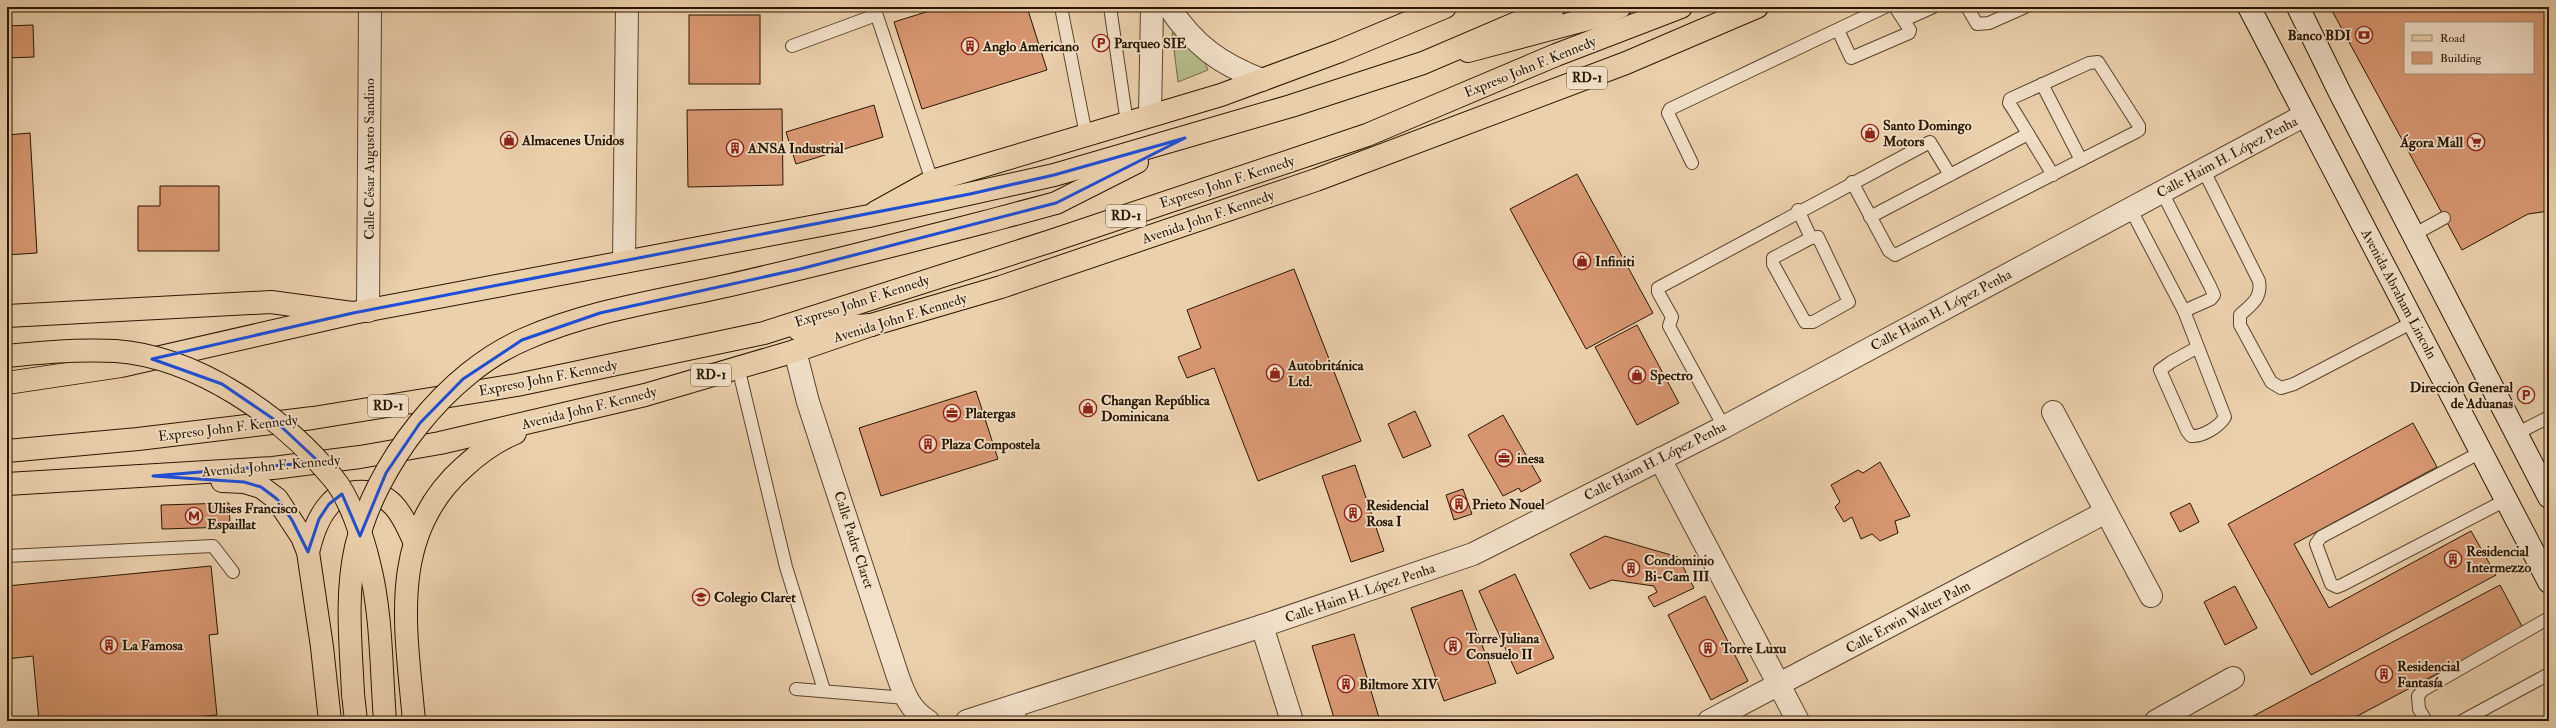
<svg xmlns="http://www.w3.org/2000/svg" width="2556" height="728" font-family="'IM FELL Double Pica',serif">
<rect width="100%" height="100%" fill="#ebd0ac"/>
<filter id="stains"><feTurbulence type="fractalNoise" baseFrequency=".005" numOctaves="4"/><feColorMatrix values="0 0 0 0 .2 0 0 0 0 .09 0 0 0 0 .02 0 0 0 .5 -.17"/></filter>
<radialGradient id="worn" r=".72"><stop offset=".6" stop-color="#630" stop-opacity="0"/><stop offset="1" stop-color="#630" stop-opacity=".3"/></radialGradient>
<path fill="#b7bb89" stroke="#706844" d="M1172,33C1193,33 1201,53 1208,70L1178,82Z"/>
<g fill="#d89772" stroke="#281600" fill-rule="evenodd">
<polygon points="942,7 1027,7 1047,70 922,109 894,22"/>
<path d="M2330,7H2549V211L2528,214L2462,250ZM2405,23H2533V73H2405Z"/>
<rect x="689" y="15" width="71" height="69"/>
<polygon points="33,25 34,57 7,58 7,26"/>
<polygon points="874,105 883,137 796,164 786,132"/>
<polygon points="782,109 783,185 688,187 687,110"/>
<polygon points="30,133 37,253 7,255 7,135"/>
<polygon points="1577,174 1653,313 1586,349 1510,209"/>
<polygon points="160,186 219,186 219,251 138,251 138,206 160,206"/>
<polygon points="1294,269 1361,441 1258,481 1214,368 1187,378 1178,357 1201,348 1187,310"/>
<polygon points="1637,325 1679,403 1637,425 1595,347"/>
<polygon points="976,391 998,459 881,496 859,428"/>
<polygon points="1415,411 1431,446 1403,458 1388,424"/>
<polygon points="1503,415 1541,481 1521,492 1519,488 1503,496 1468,435"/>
<polygon points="2413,423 2437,467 2294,544 2329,608 2471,531 2496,575 2311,675 2228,524"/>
<polygon points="1880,462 1910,516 1895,521 1898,533 1880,541 1872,534 1861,539 1852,517 1844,522 1835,507 1840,502 1831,485 1858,470 1863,473"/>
<polygon points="1355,465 1384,551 1351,562 1322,476"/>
<polygon points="1463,489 1472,514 1454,520 1446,495"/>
<polygon points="229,503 230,527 162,529 161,505"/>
<polygon points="2190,503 2199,522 2180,532 2170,513"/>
<polygon points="1605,536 1678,557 1694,588 1654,607 1648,597 1657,592 1654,586 1612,580 1590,589 1570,554"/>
<polygon points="211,566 218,634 209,635 217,715 152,721 39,721 33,656 7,659 7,586"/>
<polygon points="1515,574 1554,658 1517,674 1479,591"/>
<polygon points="2500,585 2523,628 2348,721 2244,721"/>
<polygon points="2235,586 2257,628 2225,645 2204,602"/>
<polygon points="1462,590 1496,683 1444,701 1411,608"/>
<polygon points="1705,596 1748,681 1711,700 1668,615"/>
<polygon points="1354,634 1380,721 1335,721 1312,646"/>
</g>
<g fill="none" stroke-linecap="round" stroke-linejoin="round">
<defs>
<g id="service">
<polyline points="874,7 932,181"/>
<polyline points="1061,7 1086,135"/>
<polyline points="1110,7 1127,123"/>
<polyline points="1967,7 1977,24 1989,23 2025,7"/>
<polyline points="1904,20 1933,7"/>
<polyline points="1838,30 1851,58 1909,33 1910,30 1895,7"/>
<polyline points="792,46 876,15"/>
<polyline points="2042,84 2081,160"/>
<polyline points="1692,163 1668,113 1670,109 1885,7"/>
<path d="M2203,169L2259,281C2262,298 2252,304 2240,315V325L2271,382L2281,388L2294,384L2413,322"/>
<polyline points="1852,182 1889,251 1895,255 2136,132 2139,130 2139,126 2098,62 2089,63 2010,99 2009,103 2013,109 2053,175"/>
<polyline points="2130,208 2184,311 2211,299 2214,295 2210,286 2162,192"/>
<polyline points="1798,210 1811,238 1773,258 1773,264 1805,322 1813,322 1849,302 1818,237 1811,238"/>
<polyline points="1870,217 2028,134"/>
<polyline points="2413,235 2444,218"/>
<path d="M2184,311L2225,417C2219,427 2202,437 2191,436L2187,431L2160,370L2171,362L2198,347"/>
<polyline points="738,367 786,567 824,690"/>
<polyline points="1724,427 1669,326 1672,317 1658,292 1658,288 1930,142 1950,175"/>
<polyline points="2516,434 2549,417"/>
<polyline points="2481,452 2321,537 2316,544 2331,584 2337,587 2342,585 2506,500"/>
<polyline points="7,556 213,546 233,572"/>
<polyline points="796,689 906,698"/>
<polyline points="1016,705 1021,721"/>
<polyline points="2426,721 2419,709 2418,696 2423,690 2549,618"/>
<polyline points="2462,721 2549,674"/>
</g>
<g id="minor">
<path d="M1169,7C1194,45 1220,64 1262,80"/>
<polyline points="1150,115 1152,7"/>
<polyline points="624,262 627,7"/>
<polyline points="368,311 370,7"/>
<path d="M795,351L808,402L897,674C904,694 910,710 928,721"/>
<polyline points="2053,412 2151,596"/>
<polyline points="1660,459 1798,721"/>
<polyline points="1262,626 1292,721"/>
<polyline points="967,721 1262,626 1473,554 1724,427 2305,115"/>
<polyline points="1709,721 2106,512"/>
<polyline points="2156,721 2233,678"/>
</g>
<g id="secondary">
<polyline points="2249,7 2549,582"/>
<polyline points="2298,7 2339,91 2549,497"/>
</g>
<g id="primary">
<polyline points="1468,51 1599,16 1620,7"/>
<polyline points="876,212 932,181 1221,95 1340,51 1445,7"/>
<polyline points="7,316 271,302 352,313"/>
<polyline points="222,481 244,482 261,487 277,499 302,537 308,552 322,647 330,721"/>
<polyline points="7,484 273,468 360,457 440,443 645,395 795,351 871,325 1001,287 1316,180 1626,63 1757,7"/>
<path d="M308,552C312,536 317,519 329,505C336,496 345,493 356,492C390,489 402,513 414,541"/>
<path d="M414,721C406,629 387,535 464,467C478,454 496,441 515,433"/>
</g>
<g id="trunk">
<polyline points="1004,217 1056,203 1137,162"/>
<polyline points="799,330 871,325"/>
<polyline points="7,383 121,366 353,313 869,216 1054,175 1291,106 1423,63 1554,7"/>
<polyline points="7,451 138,439 313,418 517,385 764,333 1051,241 1367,135 1556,55 1681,7"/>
<polyline points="353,694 356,721"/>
</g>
</defs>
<use href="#service" stroke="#59442b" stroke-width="14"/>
<use href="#minor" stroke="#59442b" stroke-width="24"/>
<use href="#secondary" stroke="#281600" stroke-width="24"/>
<use href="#primary" stroke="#281600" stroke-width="24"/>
<use href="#trunk" stroke="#281600" stroke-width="24"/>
<use href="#service" stroke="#f2e0c9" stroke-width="12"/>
<use href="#minor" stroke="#f2e0c9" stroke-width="22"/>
<use href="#secondary" stroke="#f2e0c9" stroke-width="22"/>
<use href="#primary" stroke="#ebd0ac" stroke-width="22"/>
<use href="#trunk" stroke="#ebd0ac" stroke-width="22"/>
<defs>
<g id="trunk-bridge">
<path d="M7,356C43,352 79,349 116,351C197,357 282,416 333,478C350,498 363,538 369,563C382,614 381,669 385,721"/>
<path d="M353,694C351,646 345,596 356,547C375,465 447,372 525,339C589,311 658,301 726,286C819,265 911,241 1004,217"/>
</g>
</defs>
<use href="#trunk-bridge" stroke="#281600" stroke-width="24" stroke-linecap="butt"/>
<use href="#trunk-bridge" stroke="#ebd0ac" stroke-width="22"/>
</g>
<path fill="none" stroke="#1d4ed8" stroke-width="3" stroke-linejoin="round" d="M1185,138L1056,203L800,269L600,313L522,340L463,379L420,423L386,473L360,536L342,494L329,504L319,519L308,552L292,520L277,499L261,487L244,482L153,476L319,462L272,418L222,384L152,359L353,313L970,194L1054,175Z"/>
<defs>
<symbol id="bank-ring" viewBox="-11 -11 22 22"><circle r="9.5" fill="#f2e0c9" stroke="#8f2418" stroke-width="1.5"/><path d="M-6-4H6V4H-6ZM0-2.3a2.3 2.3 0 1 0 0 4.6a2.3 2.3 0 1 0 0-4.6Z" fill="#8f2418"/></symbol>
<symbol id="parking-ring" viewBox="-11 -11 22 22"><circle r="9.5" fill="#f2e0c9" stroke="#8f2418" stroke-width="1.5"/><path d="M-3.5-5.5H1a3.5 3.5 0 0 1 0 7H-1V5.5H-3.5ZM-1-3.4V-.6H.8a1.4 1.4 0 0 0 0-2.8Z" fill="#8f2418"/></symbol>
<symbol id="building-ring" viewBox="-11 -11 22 22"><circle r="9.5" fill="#f2e0c9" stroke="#8f2418" stroke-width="1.5"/><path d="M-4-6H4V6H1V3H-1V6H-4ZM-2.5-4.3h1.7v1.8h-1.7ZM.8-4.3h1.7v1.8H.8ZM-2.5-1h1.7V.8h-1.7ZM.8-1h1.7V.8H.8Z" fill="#8f2418"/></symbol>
<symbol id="shop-ring" viewBox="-11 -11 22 22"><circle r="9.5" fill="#f2e0c9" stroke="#8f2418" stroke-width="1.5"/><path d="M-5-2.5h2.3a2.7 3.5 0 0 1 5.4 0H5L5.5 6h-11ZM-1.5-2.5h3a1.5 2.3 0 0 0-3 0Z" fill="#8f2418"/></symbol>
<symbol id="supermarket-ring" viewBox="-11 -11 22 22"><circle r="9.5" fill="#f2e0c9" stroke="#8f2418" stroke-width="1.5"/><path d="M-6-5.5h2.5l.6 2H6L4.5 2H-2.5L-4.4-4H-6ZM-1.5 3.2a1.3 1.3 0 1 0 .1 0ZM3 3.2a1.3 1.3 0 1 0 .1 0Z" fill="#8f2418"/></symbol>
<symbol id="office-ring" viewBox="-11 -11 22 22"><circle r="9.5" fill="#f2e0c9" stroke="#8f2418" stroke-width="1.5"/><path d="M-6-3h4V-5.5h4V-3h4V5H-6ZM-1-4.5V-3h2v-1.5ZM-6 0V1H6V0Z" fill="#8f2418"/></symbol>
<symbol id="metro-ring" viewBox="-11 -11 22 22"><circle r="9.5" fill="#f2e0c9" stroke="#8f2418" stroke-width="1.5"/><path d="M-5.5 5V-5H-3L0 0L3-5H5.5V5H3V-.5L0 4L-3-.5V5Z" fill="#8f2418"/></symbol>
<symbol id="school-ring" viewBox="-11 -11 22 22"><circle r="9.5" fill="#f2e0c9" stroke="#8f2418" stroke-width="1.5"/><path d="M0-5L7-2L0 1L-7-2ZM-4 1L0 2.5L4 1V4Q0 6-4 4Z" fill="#8f2418"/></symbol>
</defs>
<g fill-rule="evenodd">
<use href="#bank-ring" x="2354" y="25" width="20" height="20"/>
<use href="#parking-ring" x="1091" y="33" width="20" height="20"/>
<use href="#building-ring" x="960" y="36" width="20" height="20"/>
<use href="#shop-ring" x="1860" y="123" width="20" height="20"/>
<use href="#shop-ring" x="499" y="130" width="20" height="20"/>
<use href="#supermarket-ring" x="2466" y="132" width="20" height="20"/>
<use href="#building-ring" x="725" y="138" width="20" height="20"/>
<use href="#shop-ring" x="1572" y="251" width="20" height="20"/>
<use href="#shop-ring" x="1265" y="363" width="20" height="20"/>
<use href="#shop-ring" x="1627" y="365" width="20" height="20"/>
<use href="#parking-ring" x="2516" y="385" width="20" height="20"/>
<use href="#shop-ring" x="1078" y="398" width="20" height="20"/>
<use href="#office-ring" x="942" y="403" width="20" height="20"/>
<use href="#building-ring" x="918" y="434" width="20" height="20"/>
<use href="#office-ring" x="1494" y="448" width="20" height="20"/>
<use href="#building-ring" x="1449" y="494" width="20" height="20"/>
<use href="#building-ring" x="1343" y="503" width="20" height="20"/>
<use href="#metro-ring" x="184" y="506" width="20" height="20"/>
<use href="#building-ring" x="2443" y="549" width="20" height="20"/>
<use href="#building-ring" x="1621" y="558" width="20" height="20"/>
<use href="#school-ring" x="691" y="587" width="20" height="20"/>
<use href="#building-ring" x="99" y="635" width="20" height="20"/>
<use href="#building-ring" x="1443" y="636" width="20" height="20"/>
<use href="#building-ring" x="1698" y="638" width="20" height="20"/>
<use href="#building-ring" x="2374" y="664" width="20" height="20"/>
<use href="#building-ring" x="1336" y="674" width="20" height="20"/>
</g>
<g text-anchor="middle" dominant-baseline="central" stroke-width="3.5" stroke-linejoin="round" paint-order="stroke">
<g fill="#f2e0c9" stroke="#65533c" stroke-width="1">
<rect x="1567" y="67" width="40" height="22" rx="3"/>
<rect x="1106" y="205" width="40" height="22" rx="3"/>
<rect x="691" y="364" width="40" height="22" rx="3"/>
<rect x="368" y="395" width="40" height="22" rx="3"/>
</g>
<g font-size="13" font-weight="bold" fill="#281600">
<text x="1587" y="78">RD-1</text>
<text x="1126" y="216">RD-1</text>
<text x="711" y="375">RD-1</text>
<text x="388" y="406">RD-1</text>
</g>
<g font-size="14" font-weight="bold" fill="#281600" stroke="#f2e0c9" text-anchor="start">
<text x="2351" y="35" text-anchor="end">Banco BDI</text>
<text x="1114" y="43">Parqueo SIE</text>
<text x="983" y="46">Anglo Americano</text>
<text x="1883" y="125">Santo Domingo<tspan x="1883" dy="16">Motors</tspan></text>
<text x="522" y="140">Almacenes Unidos</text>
<text x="2463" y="142" text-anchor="end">Ágora Mall</text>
<text x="748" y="148">ANSA Industrial</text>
<text x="1595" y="261">Infiniti</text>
<text x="1288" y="365">Autobritánica<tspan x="1288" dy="16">Ltd.</tspan></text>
<text x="1650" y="375">Spectro</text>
<text x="2513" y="387" text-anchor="end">Direccion General<tspan x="2513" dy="16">de Aduanas</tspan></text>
<text x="1101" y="400">Changan República<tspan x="1101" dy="16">Dominicana</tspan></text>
<text x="965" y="413">Platergas</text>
<text x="941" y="444">Plaza Compostela</text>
<text x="1517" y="458">inesa</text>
<text x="1472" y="504">Prieto Nouel</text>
<text x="1366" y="505">Residencial<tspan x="1366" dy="16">Rosa I</tspan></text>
<text x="207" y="508">Ulises Francisco<tspan x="207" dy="16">Espaillat</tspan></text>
<text x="2466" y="551">Residencial<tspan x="2466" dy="16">Intermezzo</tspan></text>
<text x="1644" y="560">Condominio<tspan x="1644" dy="16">Bi-Cam III</tspan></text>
<text x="714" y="597">Colegio Claret</text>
<text x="1466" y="638">Torre Juliana<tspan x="1466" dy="16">Consuelo II</tspan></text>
<text x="122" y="645">La Famosa</text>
<text x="1721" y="648">Torre Luxu</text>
<text x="2397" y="666">Residencial<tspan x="2397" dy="16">Fantasía</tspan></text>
<text x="1359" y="684">Biltmore XIV</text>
</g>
<g font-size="14" fill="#281600" stroke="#f2e0c9">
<text transform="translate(1530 67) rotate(-22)">Expreso John F. Kennedy</text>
<text transform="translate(2227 157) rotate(-28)">Calle Haim H. López Penha</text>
<text transform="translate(369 159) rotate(-90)">Calle César Augusto Sandino</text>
<text transform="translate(1227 182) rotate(-18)">Expreso John F. Kennedy</text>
<text transform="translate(1208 217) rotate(-19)">Avenida John F. Kennedy</text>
<text transform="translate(2399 294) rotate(62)">Avenida Abraham Lincoln</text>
<text transform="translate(862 301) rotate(-18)">Expreso John F. Kennedy</text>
<text transform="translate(1941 310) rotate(-28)">Calle Haim H. López Penha</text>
<text transform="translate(900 318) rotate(-17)">Avenida John F. Kennedy</text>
<text transform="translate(548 378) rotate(-11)">Expreso John F. Kennedy</text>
<text transform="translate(589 408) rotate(-14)">Avenida John F. Kennedy</text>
<text transform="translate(228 428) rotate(-7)">Expreso John F. Kennedy</text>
<text transform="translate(1655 461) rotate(-27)">Calle Haim H. López Penha</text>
<text transform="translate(271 466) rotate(-5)">Avenida John F. Kennedy</text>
<text transform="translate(854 540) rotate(72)">Calle Padre Claret</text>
<text transform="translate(1360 593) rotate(-19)">Calle Haim H. López Penha</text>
<text transform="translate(1908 617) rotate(-28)">Calle Erwin Walter Palm</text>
</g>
</g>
<rect width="2556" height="728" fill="none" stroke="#ebd0ac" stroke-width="24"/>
<rect x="8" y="8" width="2540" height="712" fill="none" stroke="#281600" stroke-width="2"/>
<rect x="12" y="12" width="2532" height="704" fill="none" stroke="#281600"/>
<rect x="2404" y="22" width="130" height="52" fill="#f2e0c9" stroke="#a18f79"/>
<rect x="2412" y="35" width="20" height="6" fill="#ebd0ac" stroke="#a18f79"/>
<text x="2440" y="42" font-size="12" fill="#281600">Road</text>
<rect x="2412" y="52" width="20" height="12" fill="#d89772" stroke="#a18f79"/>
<text x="2440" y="62" font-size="12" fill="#281600">Building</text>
<rect width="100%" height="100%" filter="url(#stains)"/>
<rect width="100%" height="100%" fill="url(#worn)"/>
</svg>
